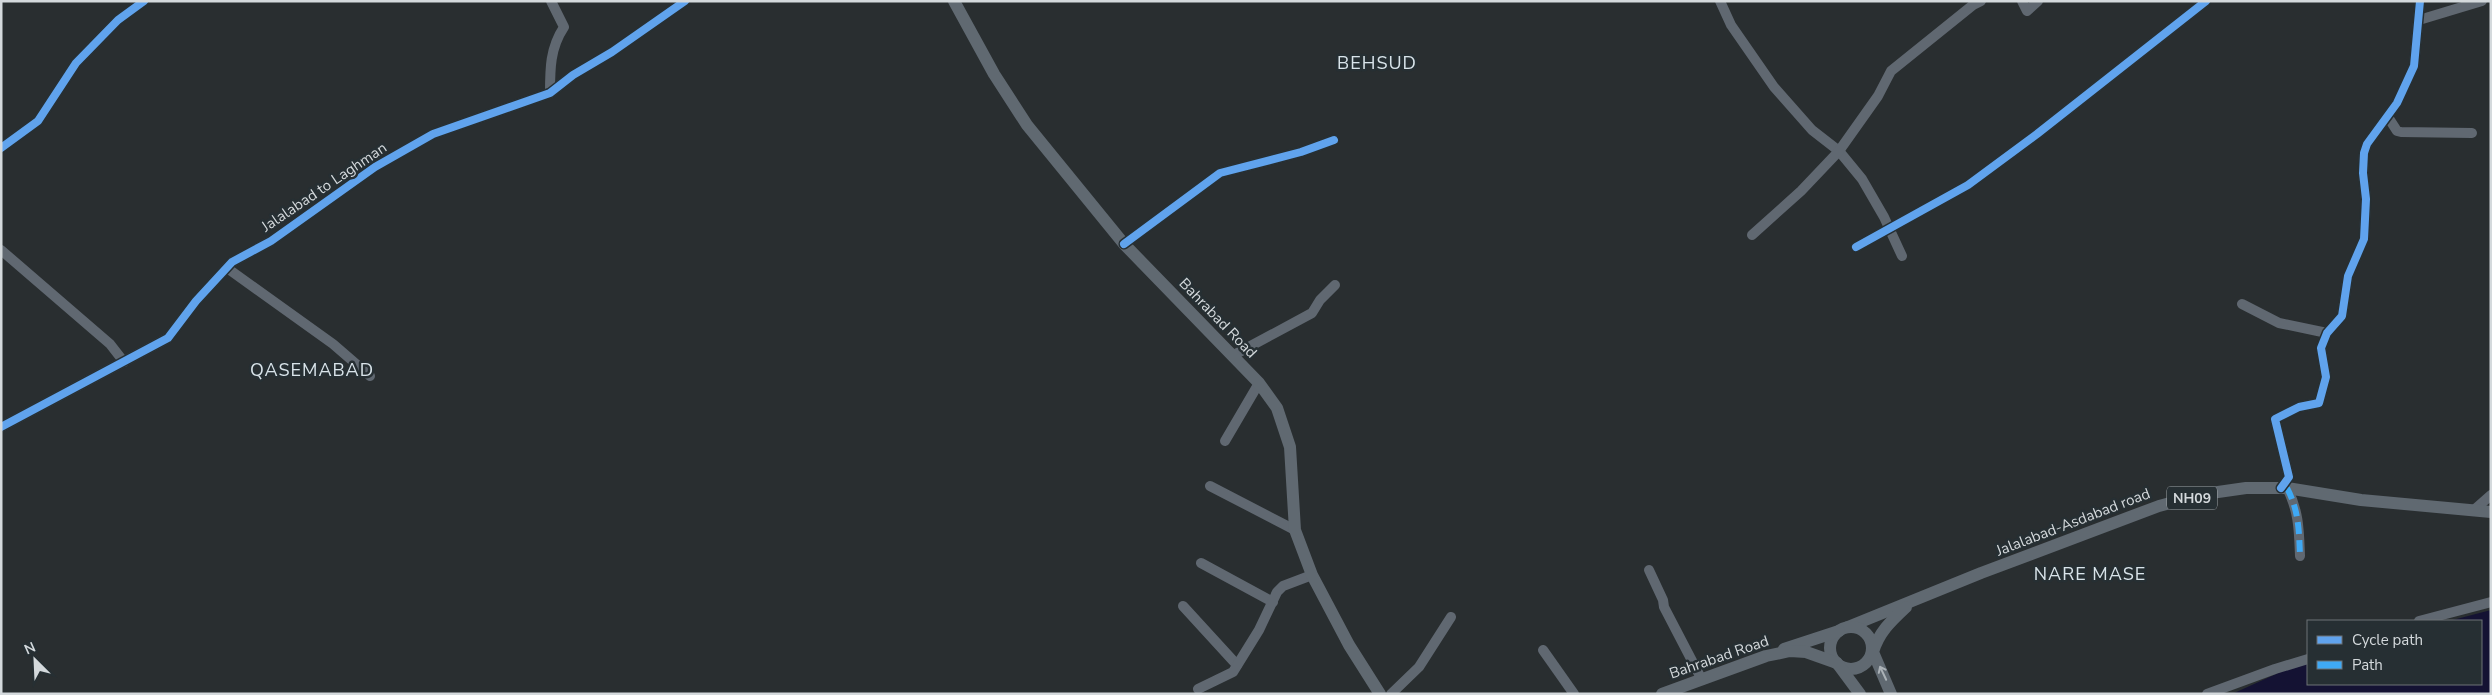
<svg xmlns="http://www.w3.org/2000/svg" width="2492" height="695" font-family="'Nunito Sans',sans-serif">
<rect width="100%" height="100%" fill="#292e30"/>
<polygon fill="#141233" points="2491,610 2491,694 2232,694 2285,670 2308,663 2308,684 2481,684 2481,621 2449,621"/>
<g fill="none" stroke-linecap="round" stroke-linejoin="round">
<g stroke="#606871" stroke-width="10">
<polyline points="1720,1 1731,25 1774,87 1812,130 1839,151 1862,179 1884,217 1902,256"/>
<polyline points="2022,1 2027,11 2038,1"/>
<polyline points="2419,20 2482,1"/>
<path d="M550,93C550,69 550,48 564,27L551,1"/>
<polyline points="2388,117 2397,131 2401,132 2472,133"/>
<polyline points="1,148 38,121 76,63 118,20 144,1"/>
<polyline points="1752,235 1801,191 1839,151 1878,96 1891,71 1973,5 1981,1"/>
<polyline points="1124,244 1220,173 1301,152 1334,140"/>
<polyline points="1856,247 1968,185 2037,134 2206,1"/>
<polyline points="1,250 110,344 124,362"/>
<polyline points="227,268 333,344 370,376"/>
<polyline points="2242,304 2279,323 2327,333"/>
<polyline points="1232,356 1312,313 1320,300 1335,285"/>
<polyline points="1,427 168,338 196,301 232,262 271,241 375,167 433,134 550,93 573,75 612,52 685,1"/>
<polyline points="1225,441 1259,383"/>
<polyline points="1210,486 1295,530"/>
<polyline points="2281,488 2289,477 2275,419 2299,407 2319,403 2326,377 2321,348 2327,333 2342,316 2348,276 2364,239 2366,199 2363,173 2364,153 2367,144 2397,103 2414,66 2420,1"/>
<path d="M2287,488C2299,511 2299,531 2300,556"/>
<polyline points="2474,510 2491,495"/>
<polyline points="1201,563 1273,602"/>
<polyline points="1649,570 1663,600 1664,607 1702,680"/>
<polyline points="1183,606 1237,665"/>
<polyline points="2419,621 2491,602"/>
<polyline points="1543,650 1574,694"/>
<polyline points="1198,689 1233,672 1259,630 1277,592 1283,586 1312,575"/>
<polyline points="1391,694 1419,667 1451,617"/>
<polyline points="2207,694 2275,669 2308,659"/>
</g>
<g stroke="#606971" stroke-width="12">
<polyline points="954,1 994,74 1027,125 1124,244 1259,383 1277,408 1290,447 1295,530 1312,575 1349,645 1380,694"/>
<polyline points="1848,627 1981,573 2159,506 2204,494 2246,488 2287,488 2361,500 2491,512"/>
<circle cx="1851" cy="648" r="21"/>
<polyline points="1784,649 1839,631"/>
<polyline points="1662,694 1766,656 1790,651 1806,652 1837,663 1860,694"/>
<path d="M1891,694L1873,652C1879,632 1891,621 1906,607"/>
</g>
<path stroke="#3fa9f5" stroke-width="6" stroke-dasharray="12 6" stroke-linecap="butt" d="M2287,488C2299,511 2299,531 2300,556"/>
<defs>
<g id="cycleway">
<polyline points="1,148 38,121 76,63 118,20 144,1"/>
<polyline points="1124,244 1220,173 1301,152 1334,140"/>
<polyline points="1856,247 1968,185 2037,134 2206,1"/>
<polyline points="1,427 168,338 196,301 232,262 271,241 375,167 433,134 550,93 573,75 612,52 685,1"/>
<polyline points="2281,488 2289,477 2275,419 2299,407 2319,403 2326,377 2321,348 2327,333 2342,316 2348,276 2364,239 2366,199 2363,173 2364,153 2367,144 2397,103 2414,66 2420,1"/>
</g>
</defs>
<use href="#cycleway" stroke="#262f33" stroke-width="11"/>
<use href="#cycleway" stroke="#60a3ed" stroke-width="8"/>
</g>
<defs><path id="oneway-shaft" d="M-6 0H5M1.5-3L5.5 0L1.5 3" fill="none" stroke-width="1.6" stroke-linecap="round" stroke-linejoin="round" transform="scale(1.25)"/></defs>
<use stroke="#abb2b7" href="#oneway-shaft" transform="translate(1883 673) rotate(-115)"/>
<g text-anchor="middle" dominant-baseline="central" stroke-width="5" stroke-linejoin="round" paint-order="stroke">
<rect fill="#262f33" stroke="#a0a6a9" stroke-width="1" x="2167" y="486.5" width="50" height="23" rx="4"/>
<g font-size="14" font-weight="bold" fill="#d4d9dc">
<text x="2192" y="498">NH09</text>
</g>
<g font-size="15" fill="#d4d9dc" stroke="#262f33">
<text transform="translate(324 187) rotate(-34)">Jalalabad to Laghman</text>
<text transform="translate(1218 318) rotate(46)">Bahrabad Road</text>
<text transform="translate(2073 522) rotate(-21)">Jalalabad-Asdabad road</text>
<text transform="translate(1719 657) rotate(-19)">Bahrabad Road</text>
</g>
<g font-size="18" letter-spacing="1" fill="#d9e4ea" stroke="#262f33">
<text x="1377" y="63">BEHSUD</text>
<text x="312" y="370">QASEMABAD</text>
<text x="2090" y="574">NARE MASE</text>
</g>
</g>
<rect width="2492" height="695" fill="none" stroke="#d4d9dc" stroke-width="5"/>
<rect x="2307" y="620" width="175" height="65" fill="#262f33" stroke="#6c7377"/>
<rect x="2317" y="636" width="25" height="8" fill="#60a3ed" stroke="#6c7377"/>
<text x="2352" y="645" font-size="15" fill="#d4d9dc">Cycle path</text>
<rect x="2317" y="661" width="25" height="8" fill="#3fa9f5" stroke="#6c7377"/>
<text x="2352" y="670" font-size="15" fill="#d4d9dc">Path</text>
<g transform="translate(35 660) rotate(336)" stroke="#262f33" stroke-width="4" paint-order="stroke">
<path d="M0-4L9 19L0 12L-9 19Z" fill="#d4d9dc"/>
<text y="-8" font-size="14" font-weight="bold" text-anchor="middle" fill="#d4d9dc">N</text>
</g>
</svg>
